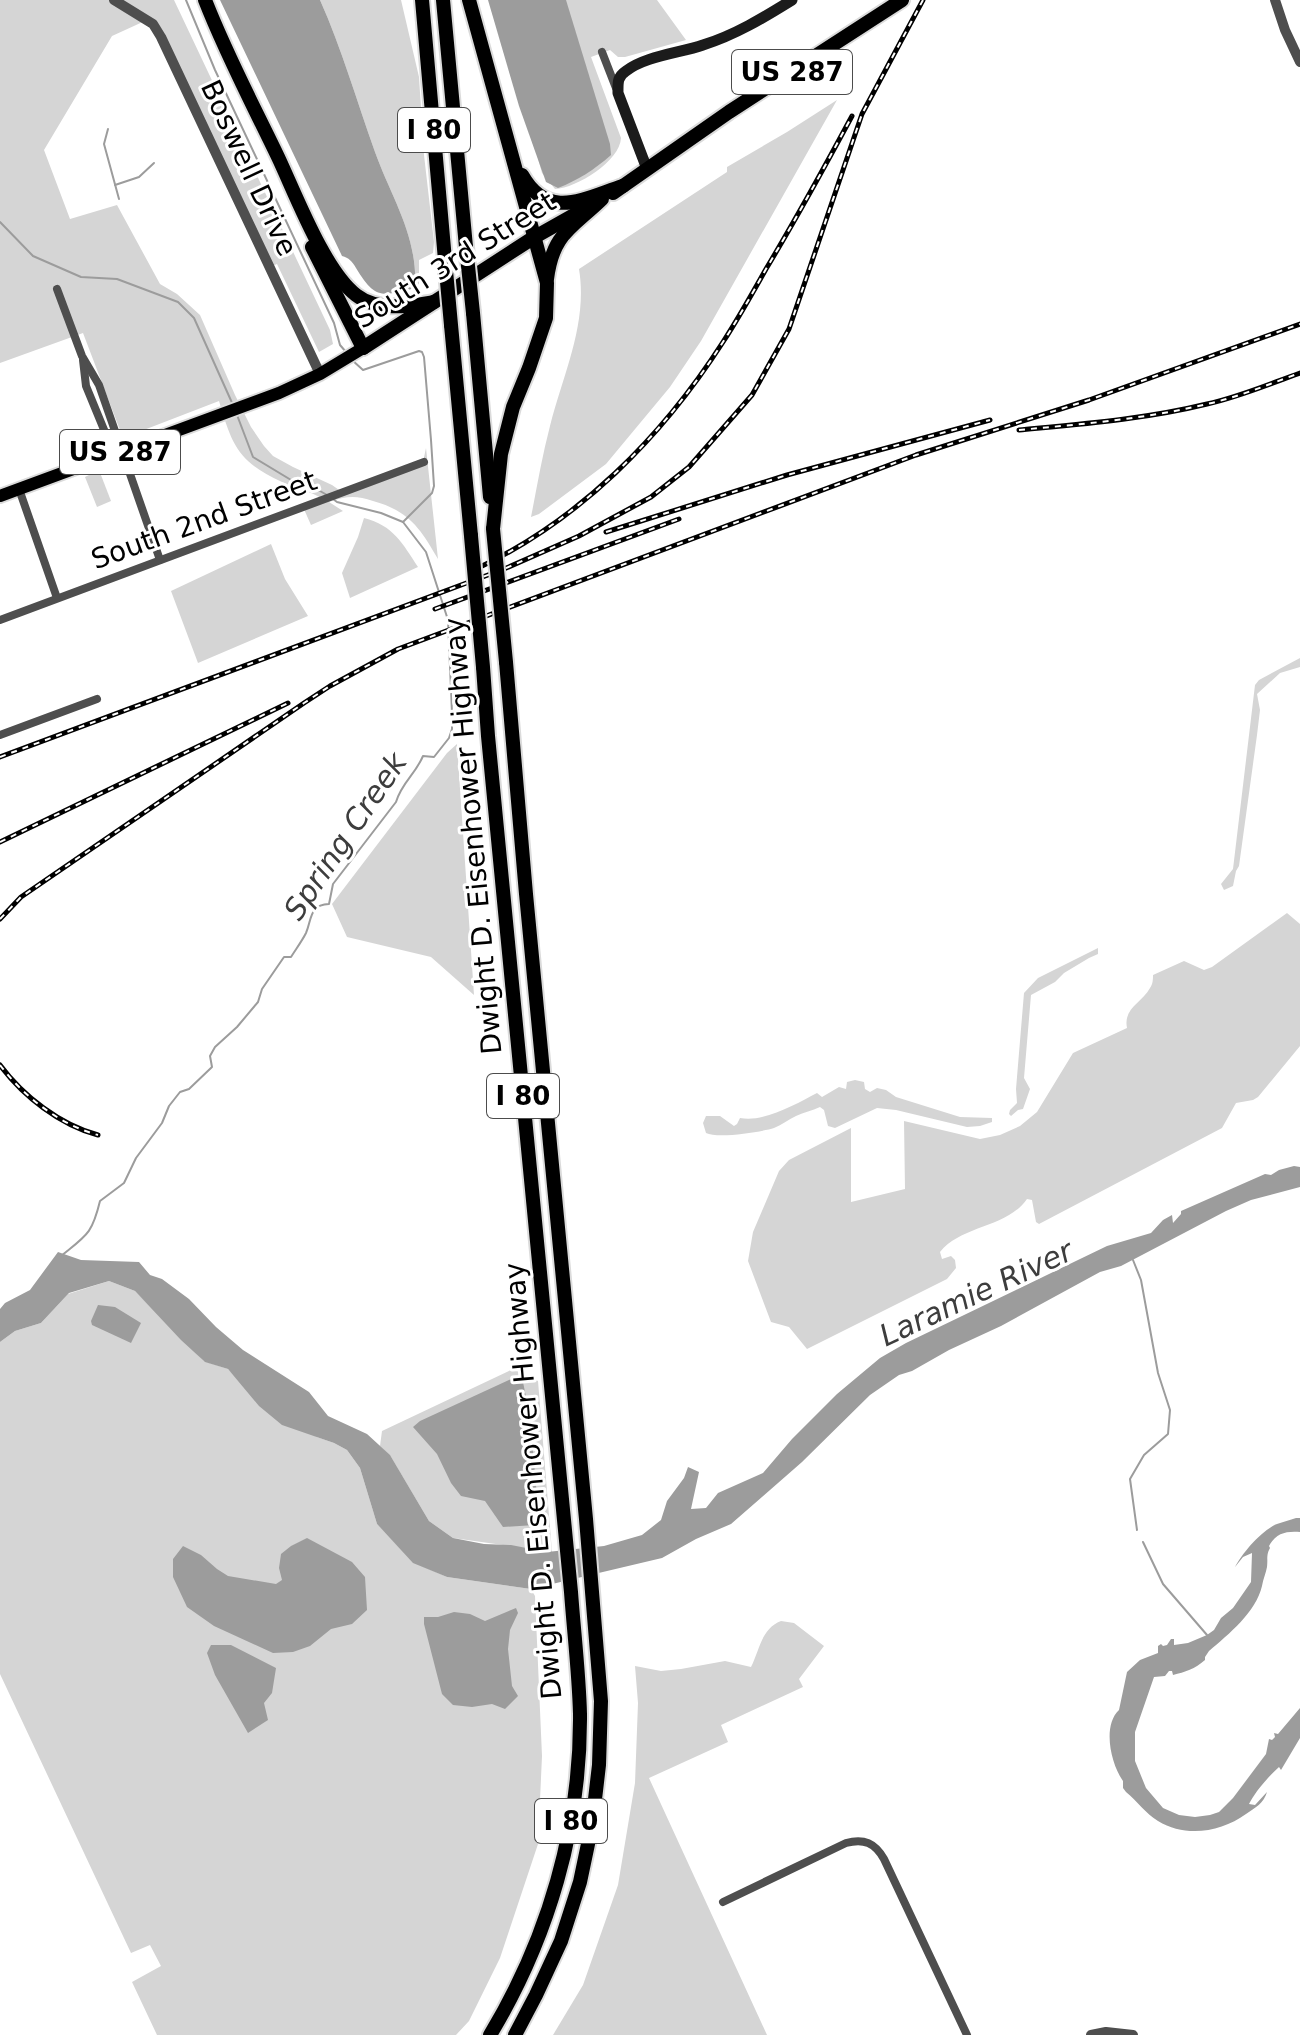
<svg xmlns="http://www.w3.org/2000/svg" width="1300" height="2035" font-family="'DejaVu Sans',sans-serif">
<rect width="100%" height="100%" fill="#fff"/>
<g fill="#d5d5d5">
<path d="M0,0H174L330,330L333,344L319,352L277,264L270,267L161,37L147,20L112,36L44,150L70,219L117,205L160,284L177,294L200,315L235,395L251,427L264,446L273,456L293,467L332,485L342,492L423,462L426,448L438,559C420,528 409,511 373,501C356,495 346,496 329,502L343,511L311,525L303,507L323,499C310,491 295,488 282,482C238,462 232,445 219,401L123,438L83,333L0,363Z"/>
<path d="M320,0H401L419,77L424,155L434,242L433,253L419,260V284L415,288C418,236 392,199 375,152C357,102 342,49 320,0Z"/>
<path d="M494,0H657L686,40L625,57H618L610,50L591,57L621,138C620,161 577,188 555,189L542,173Z"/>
<path d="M837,100L701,341L670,387L606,464L539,514L531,517C537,487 542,456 550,426C563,374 588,324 579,269L727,172V167L787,132Z"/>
<polygon points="99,470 111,501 97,507 85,477"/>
<path d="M364,518C393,525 403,544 418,567L350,598L342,573L358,537Z"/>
<polygon points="271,544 285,579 308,616 198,663 171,591"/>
<polygon points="1300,658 1300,667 1280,673 1257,694 1260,710 1257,735 1239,866 1236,871 1233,886 1224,890 1221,884 1233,869 1255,685 1259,680"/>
<polygon points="457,744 474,995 431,957 347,937 332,904 447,753"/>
<path d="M1287,913L1300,924V1046L1258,1097L1253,1100L1236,1103L1222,1128L1039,1224L1036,1222L1032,1200L1027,1199C1007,1228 962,1225 940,1252L942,1259L951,1256L955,1260L956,1268L947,1279L807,1349L789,1327L771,1322L748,1261L753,1232L779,1171L789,1160L851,1128V1202L905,1189L904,1121L980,1139L1000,1135L1020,1126L1037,1112L1073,1053L1127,1028C1123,1008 1142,1003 1150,988C1153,984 1153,979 1153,975L1184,961L1204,970L1212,967Z"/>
<polygon points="1098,948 1098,954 1089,958 1064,973 1055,982 1031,995 1024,1078 1030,1089 1023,1109 1018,1110 1011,1116 1009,1114 1010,1110 1017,1103 1016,1089 1024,993 1038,978"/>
<path d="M855,1080L864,1082L865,1089L870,1092L877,1088L886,1090L896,1097L960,1117L992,1118V1122L980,1126L967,1127L896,1110L877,1108L835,1128L828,1126L824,1110L820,1107C812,1111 804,1112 796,1116C789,1119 782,1125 774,1128C761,1132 718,1139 706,1133L703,1123L706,1116H720L734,1126L737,1124L740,1118C763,1123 796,1104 817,1093L822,1097L839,1087L846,1089L847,1082Z"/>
<polygon points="109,1281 135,1291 204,1361 228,1369 242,1384 317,1437 334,1443 347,1450 360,1468 377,1524 413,1562 447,1577 531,1589 535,1596 542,1756 538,1844 500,1958 469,2021 456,2035 157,2035 132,1982 161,1966 150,1945 131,1953 0,1674 0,1342 15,1331 41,1323 68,1294"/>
<polygon points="513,1369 538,1381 552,1552 453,1538 429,1521 391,1457 380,1446 382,1431"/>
<path d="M781,1621L794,1623L824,1646L799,1679L803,1687L721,1725L728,1742L649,1778L767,2035H553L583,1985L618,1885L635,1783L638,1703L635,1666L661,1671L681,1669L725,1661L751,1667C760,1649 761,1629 781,1621Z"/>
</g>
<g fill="#9c9c9c">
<path d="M220,0H320C342,49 357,102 375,152C392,199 418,236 415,288C381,297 375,299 356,268C352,261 349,258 342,256Z"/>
<path d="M488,0H566L610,144L611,155C594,170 578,180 558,188L546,182L519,106Z"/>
<polygon points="1294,1166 1300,1167 1300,1187 1251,1200 1226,1211 1121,1266 1100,1272 1001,1326 949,1350 912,1371 899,1375 870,1395 802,1462 731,1524 696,1539 662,1558 531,1589 447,1577 413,1563 377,1524 360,1468 347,1450 334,1443 282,1425 259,1406 228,1369 205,1362 181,1340 135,1291 109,1281 69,1293 41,1323 15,1331 0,1342 0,1309 5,1303 30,1290 58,1252 81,1260 139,1262 150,1275 162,1279 189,1299 216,1327 243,1350 309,1392 328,1416 367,1434 390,1455 429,1521 453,1538 484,1544 511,1545 547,1552 604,1546 642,1535 661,1520 667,1501 684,1478 688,1467 699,1472 691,1509 706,1508 718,1493 763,1473 792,1439 837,1394 880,1358 906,1343 1107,1246 1151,1233 1163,1220 1172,1215 1173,1223 1181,1214 1181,1211 1265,1174 1271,1175 1279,1170"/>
<polygon points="98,1305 115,1307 141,1323 131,1343 92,1325 91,1321"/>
<polygon points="511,1379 523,1382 530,1417 539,1519 535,1525 503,1527 485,1501 461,1496 451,1483 437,1454 413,1427 420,1421"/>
<path d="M1296,1518H1300V1532C1286,1531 1276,1533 1269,1546L1270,1548C1266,1555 1268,1559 1267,1567C1266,1573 1263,1579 1262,1586C1256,1612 1229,1634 1209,1651L1205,1657V1660C1195,1669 1185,1672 1173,1675L1172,1671H1169L1165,1676L1154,1677L1135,1732V1761L1146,1788L1163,1808L1179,1815L1195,1817L1210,1815L1219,1812L1233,1798L1266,1754L1269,1739L1272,1740L1275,1737L1274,1733L1278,1734L1300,1708V1738L1281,1770L1279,1767C1268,1777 1255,1792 1249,1804L1255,1805L1267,1792C1264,1803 1255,1808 1246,1814C1221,1832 1186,1838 1158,1821C1146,1814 1137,1801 1126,1792L1123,1788V1781C1111,1764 1102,1726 1119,1710L1127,1672L1140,1660L1158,1653V1646L1161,1644L1163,1646L1167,1645L1171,1639H1174V1645L1188,1643L1207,1635L1214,1630L1221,1618L1233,1608L1251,1582L1252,1553L1243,1557L1235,1567C1242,1553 1263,1529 1277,1524C1283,1522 1290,1520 1296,1518Z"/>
<polygon points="307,1538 352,1562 365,1577 367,1610 352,1624 331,1629 310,1646 293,1652 273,1653 214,1626 187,1607 173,1577 173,1559 183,1546 201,1555 217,1569 228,1576 276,1584 282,1580 279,1568 281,1554 291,1546"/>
<polygon points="516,1608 518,1613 510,1630 508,1649 512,1686 518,1696 505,1709 492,1704 472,1707 453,1705 442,1694 424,1624 424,1617 438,1617 454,1612 470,1614 485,1621"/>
<polygon points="211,1645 231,1645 276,1668 272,1693 264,1703 268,1720 248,1733 215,1675 207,1653"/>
</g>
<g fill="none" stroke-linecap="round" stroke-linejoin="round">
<g stroke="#9c9c9c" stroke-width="2">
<polyline points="186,0 215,70 334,323 340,345 346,352"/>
<polyline points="108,129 104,144 119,199"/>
<polyline points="115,185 139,177 154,163"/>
<polyline points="0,222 33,256 81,277 117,279 178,302 194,318 233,405"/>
<polyline points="352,360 363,370 419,351 422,352 424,357 431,440 434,486 432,493 403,522"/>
<polyline points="237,415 253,457 301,486 320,491 327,495"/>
<path d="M61,1256C87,1235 92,1234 100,1201L124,1183L136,1158L162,1123L169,1106L180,1092L189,1089L212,1067L210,1056L215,1047L237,1027L258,1002L262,989L284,957H291C296,949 302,941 306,933C312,919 309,905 329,904L333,884L396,802C402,782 415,775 423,756L434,757L449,738L452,729V713L448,620L426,552L403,522L381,513L337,502L333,499"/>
<polyline points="1133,1260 1141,1280 1158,1373 1170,1410 1168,1434 1144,1455 1130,1479 1137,1530"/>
<polyline points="1143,1542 1163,1584 1207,1635"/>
</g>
<defs>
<polyline id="primary" points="0,496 279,393 320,374 363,348"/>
<g id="trunk">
<polyline points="613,193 729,112 902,0"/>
<polyline points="363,348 533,238 588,207"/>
</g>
<g id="motorway">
<path d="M205,0C226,54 253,105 278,157C296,195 324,270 356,295C378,312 409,306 434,302"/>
<polyline points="422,0 445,260"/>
<polyline points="443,0 466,247"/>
<polyline points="469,0 547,283 546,318 529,368 513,407 501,454 493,529"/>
<path d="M522,175C548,221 583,199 623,186"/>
<polyline points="312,247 363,348"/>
<path d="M547,279C553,233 571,229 602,199"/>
<polyline points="473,313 490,497"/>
<polyline points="451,325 471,536"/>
<polyline points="506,662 526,894 586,1519 601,1701 599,1765 592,1825 580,1882 561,1941 536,1995 515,2035"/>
<path d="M483,667L488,736L571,1592C574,1633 579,1674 580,1714C581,1827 548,1939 490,2035"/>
</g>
</defs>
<use href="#primary" stroke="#dbdbdb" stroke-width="16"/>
<use href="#trunk" stroke="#dbdbdb" stroke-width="18"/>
<use href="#motorway" stroke="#dbdbdb" stroke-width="18"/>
<g stroke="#4e4e4e" stroke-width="8">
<polyline points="602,52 616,88"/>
<polyline points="57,289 82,356 99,385 160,560"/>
<polyline points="83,360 86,386 114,454"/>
<polyline points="19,489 57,598"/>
<polyline points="0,620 424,462"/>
<polyline points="0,735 97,699"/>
<path d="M723,1902L846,1843C864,1838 875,1843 884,1859L967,2035"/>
</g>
<g stroke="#4e4e4e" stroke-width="10">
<polyline points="114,0 153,24 161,37 320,374"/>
<polyline points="1275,0 1285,30 1300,62"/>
<polyline points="1091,2035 1106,2032 1133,2035"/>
</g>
<path stroke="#1b1b1b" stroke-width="11" d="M647,169L618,93C618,83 617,77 626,71C645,56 680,53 703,45C735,35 763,18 792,0"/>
<use href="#primary" stroke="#000" stroke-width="12"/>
<use href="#trunk" stroke="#000" stroke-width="14"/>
<use href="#motorway" stroke="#000" stroke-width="14"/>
<defs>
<g id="rail">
<path d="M1019,430C1082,424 1146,419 1207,404C1239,397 1269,384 1300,373"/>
<polyline points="606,532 787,475 990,420"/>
<path d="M476,569C579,521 662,437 723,342C738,319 752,294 766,269C796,219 824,168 852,116"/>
<polyline points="435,609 679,519"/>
<polyline points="0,757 504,569 579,536 651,497 689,467 752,395 789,329 862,114 923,0"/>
<polyline points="0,842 288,703"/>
<polyline points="0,919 21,897 304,703 330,686 398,649 916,455 1089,400 1300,324"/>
<path d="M0,1065C23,1096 60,1125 98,1135"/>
</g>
</defs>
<use href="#rail" stroke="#000" stroke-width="5"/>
<use href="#rail" stroke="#fff" stroke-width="2" stroke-dasharray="6" stroke-linecap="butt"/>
<defs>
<g id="motorway-bridge">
<polyline points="466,247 473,313"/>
<polyline points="445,260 451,325"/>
<polyline points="493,529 506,662"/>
<polyline points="471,536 483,667"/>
</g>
</defs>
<use href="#motorway-bridge" stroke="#dbdbdb" stroke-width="18" stroke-linecap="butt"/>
<use href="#motorway-bridge" stroke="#000" stroke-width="14"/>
</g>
<g text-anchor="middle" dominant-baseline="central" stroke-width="6" stroke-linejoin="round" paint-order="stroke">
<g fill="#fff" stroke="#4c4c4c" stroke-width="2">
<rect x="732" y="50" width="120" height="44" rx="6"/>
<rect x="398" y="108" width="72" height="44" rx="6"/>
<rect x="60" y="430" width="120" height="44" rx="6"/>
<rect x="487" y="1074" width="72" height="44" rx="6"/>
<rect x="535" y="1799" width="72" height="44" rx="6"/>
</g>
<g font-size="26" font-weight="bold" fill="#000">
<text x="792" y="72">US 287</text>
<text x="434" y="130">I 80</text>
<text x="120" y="452">US 287</text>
<text x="523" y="1096">I 80</text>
<text x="571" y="1821">I 80</text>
</g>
<g font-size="28" fill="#000" stroke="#fff">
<text transform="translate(249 168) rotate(65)">Boswell Drive</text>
<text transform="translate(455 260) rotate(-32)">South 3rd Street</text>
<text transform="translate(204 520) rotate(-20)">South 2nd Street</text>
<text transform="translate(473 836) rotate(-95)">Dwight D. Eisenhower Highway</text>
<text transform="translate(533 1481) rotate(-95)">Dwight D. Eisenhower Highway</text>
</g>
<g font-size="30" font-style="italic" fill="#3d3d3d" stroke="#fff">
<text transform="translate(345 836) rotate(-56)">Spring Creek</text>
<text transform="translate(976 1293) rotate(-25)">Laramie River</text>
</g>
</g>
</svg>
